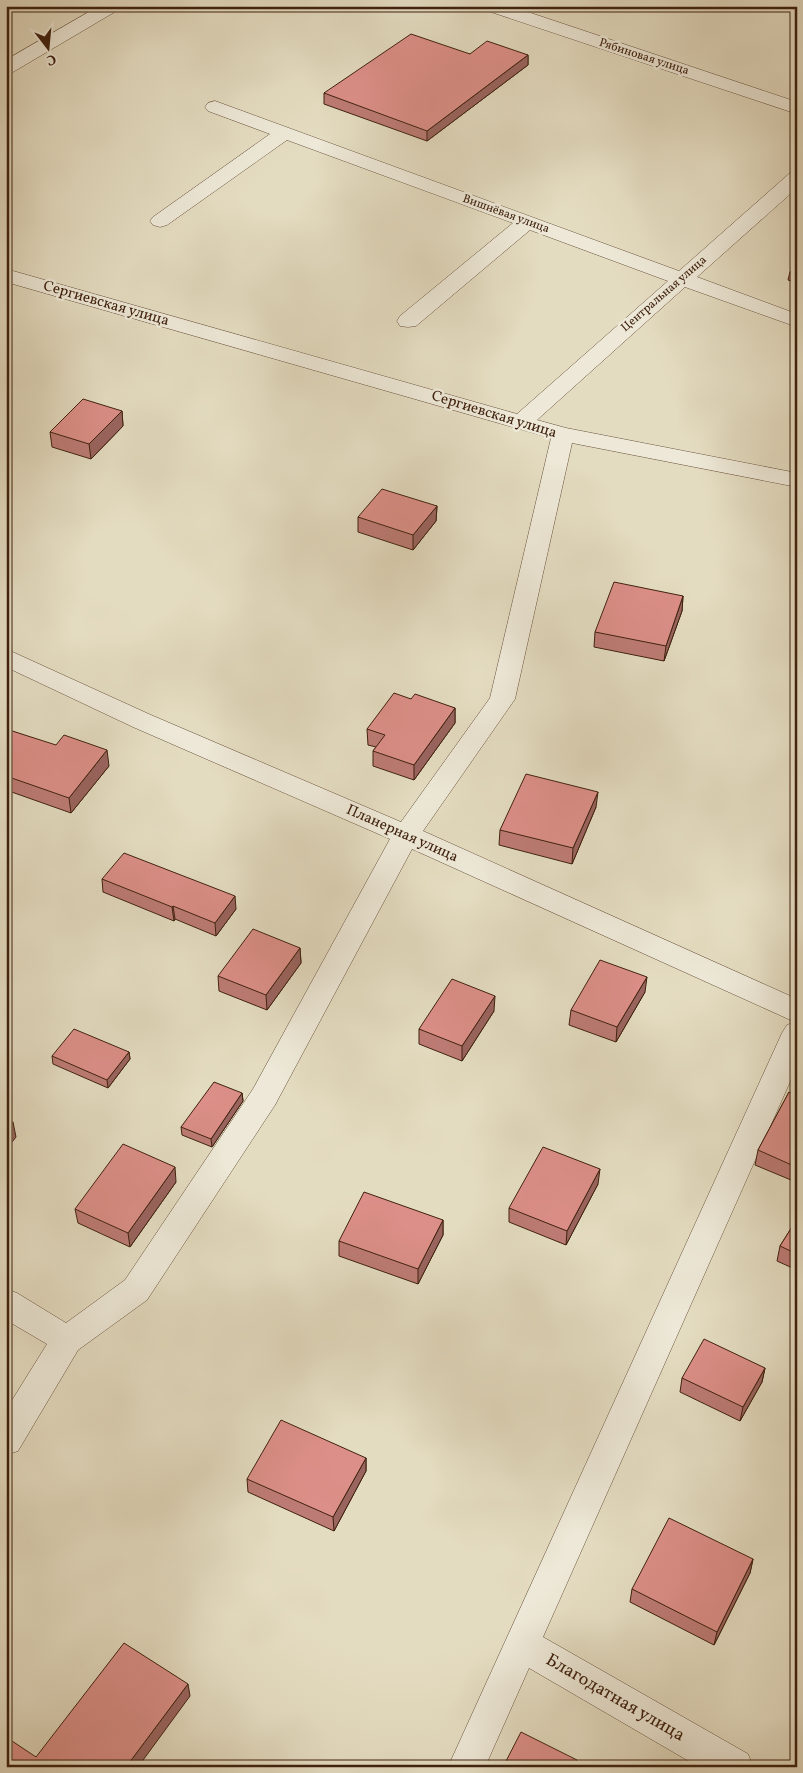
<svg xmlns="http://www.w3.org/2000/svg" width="803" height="1773" font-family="Vollkorn,serif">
<rect width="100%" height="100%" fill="#e4dcc1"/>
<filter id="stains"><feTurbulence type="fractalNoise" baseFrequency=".004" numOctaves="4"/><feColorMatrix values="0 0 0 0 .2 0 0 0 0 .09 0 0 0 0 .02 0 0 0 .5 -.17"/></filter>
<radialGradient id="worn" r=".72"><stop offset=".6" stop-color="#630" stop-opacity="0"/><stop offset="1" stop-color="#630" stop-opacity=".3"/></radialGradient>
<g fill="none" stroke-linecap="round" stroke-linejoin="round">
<defs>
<g id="street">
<polygon points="99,6 121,6 118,10 13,72 6,74 6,60"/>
<polygon points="482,6 510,6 797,102 797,114 485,10"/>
<polygon points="215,101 679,271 790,173 797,171 797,188 697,277 797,314 797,327 685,287 537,420 566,428 797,473 797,487 572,443 515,699 423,831 797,999 797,1066 543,1637 748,1754 753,1767 699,1767 529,1668 485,1767 448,1767 782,1033 787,1025 795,1022 412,849 275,1105 147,1300 78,1350 18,1451 6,1455 6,1410 47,1344 6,1320 6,1289 17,1293 66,1323 125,1280 253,1089 390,839 133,727 6,667 6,649 151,715 401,822 490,698 551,438 6,282 6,269 517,414 668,281 530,230 416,326 408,327 400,326 397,321 400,316 513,223 287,140 167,225 160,227 153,225 150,221 153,217 270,134 208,111 205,107 208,103"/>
</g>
</defs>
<use href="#street" stroke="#68503b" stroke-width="1"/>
<use href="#street" fill="#ede8d7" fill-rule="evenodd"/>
</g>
<g fill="#bd7b75" stroke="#3f210e">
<polygon points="470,54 528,55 528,65 427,141 324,104 324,93"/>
<polygon points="797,266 797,283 788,280 790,272"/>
<polygon points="122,411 123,426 91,459 52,447 50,432"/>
<polygon points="437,506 436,521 413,550 358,532 358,517"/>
<polygon points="683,596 682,611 664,661 594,647 595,632"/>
<polygon points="411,699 455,708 455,723 414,780 373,766 373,751 376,747 368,745 367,729"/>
<polygon points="6,729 109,766 71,813 6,790"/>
<polygon points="596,807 572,864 499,845 500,830"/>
<polygon points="102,879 236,909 216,936 175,919 174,921 103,892"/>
<polygon points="300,948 301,963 267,1010 219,991 218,976"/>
<polygon points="645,992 616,1042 569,1025 571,1010"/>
<polygon points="494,1011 462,1061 419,1044 419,1029"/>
<polygon points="129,1052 130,1059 108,1088 53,1064 52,1056"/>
<polygon points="789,1092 797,1169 791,1180 755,1165 758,1150"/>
<polygon points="242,1093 243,1101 212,1147 182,1135 181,1127"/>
<polygon points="176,1182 130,1247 78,1223 75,1209"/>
<polygon points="598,1184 566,1245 509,1222 509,1208"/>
<polygon points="797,1219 797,1270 777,1261 780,1246"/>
<polygon points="443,1220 443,1235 418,1284 339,1256 339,1241"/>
<polygon points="765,1368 762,1382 740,1421 680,1392 682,1378"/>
<polygon points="366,1458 366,1471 334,1531 248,1492 247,1479"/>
<polygon points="753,1559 750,1573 714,1645 630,1602 632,1589"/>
</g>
<g fill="#9a645f" stroke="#3f210e">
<polygon points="528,55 528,65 427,141 427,131"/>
<polygon points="122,411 123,426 91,459 89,444"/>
<polygon points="437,506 436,521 413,550 413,535"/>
<polygon points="683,596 682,611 664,661 666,646"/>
<polygon points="455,708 455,723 414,780 414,765"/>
<polygon points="107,750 109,766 71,813 69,798"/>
<polygon points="598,792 596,807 572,864 573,848"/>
<polygon points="235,896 236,909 216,936 215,923"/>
<polygon points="173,906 175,919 174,921 172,907"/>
<polygon points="300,948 301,963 267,1010 266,995"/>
<polygon points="647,977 645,992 616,1042 617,1027"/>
<polygon points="495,996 494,1011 462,1061 462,1046"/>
<polygon points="129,1052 130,1059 108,1088 107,1080"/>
<polygon points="242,1093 243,1101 212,1147 211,1139"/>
<polygon points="13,1122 16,1137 6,1150 6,1131"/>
<polygon points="797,1161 797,1169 791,1180 794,1166"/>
<polygon points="175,1167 176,1182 130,1247 128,1233"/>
<polygon points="600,1169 598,1184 566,1245 567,1231"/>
<polygon points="443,1220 443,1235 418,1284 418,1269"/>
<polygon points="765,1368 762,1382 740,1421 743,1407"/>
<polygon points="366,1458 366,1471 334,1531 333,1517"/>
<polygon points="753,1559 750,1573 714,1645 717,1632"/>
<polygon points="188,1684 190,1696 138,1767 126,1767"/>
</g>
<g fill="#dc8f88" stroke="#3f210e">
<polygon points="411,34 470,54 487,41 528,55 427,131 324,93"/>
<polygon points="797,266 797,275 790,272"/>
<polygon points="83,399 122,411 89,444 50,432"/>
<polygon points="382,489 437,506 413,535 358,517"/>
<polygon points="614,582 683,596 666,646 595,632"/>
<polygon points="394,693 411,699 415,694 455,708 414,765 373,751 385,735 367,729"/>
<polygon points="6,729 56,745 64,735 107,750 69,798 6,776"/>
<polygon points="526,774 598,792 573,848 500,830"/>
<polygon points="124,853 235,896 215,923 173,906 172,907 102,879"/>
<polygon points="253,929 300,948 266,995 218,976"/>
<polygon points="600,960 647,977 617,1027 571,1010"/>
<polygon points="452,979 495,996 462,1046 419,1029"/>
<polygon points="74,1029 129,1052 107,1080 52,1056"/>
<polygon points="214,1082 242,1093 211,1139 181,1127"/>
<polygon points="789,1092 797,1095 797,1161 794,1166 758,1150"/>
<polygon points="6,1119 13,1122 6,1131"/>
<polygon points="123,1144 175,1167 128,1233 75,1209"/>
<polygon points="543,1147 600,1169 567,1231 509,1208"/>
<polygon points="364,1192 443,1220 418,1269 339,1241"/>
<polygon points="797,1219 797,1254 780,1246"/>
<polygon points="704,1339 765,1368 743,1407 682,1378"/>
<polygon points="281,1420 366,1458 333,1517 247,1479"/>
<polygon points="669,1518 753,1559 717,1632 632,1589"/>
<polygon points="124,1643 188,1684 126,1767 123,1767 120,1765 119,1767 6,1767 6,1737 36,1757"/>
<polygon points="521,1732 577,1760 574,1767 503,1767"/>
</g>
<g text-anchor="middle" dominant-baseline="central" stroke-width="5" stroke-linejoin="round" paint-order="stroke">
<g font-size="12" fill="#3f210e" stroke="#ede8d7">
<text transform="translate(644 57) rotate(18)">Рябиновая улица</text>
<text transform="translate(506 214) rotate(20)">Вишнёвая улица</text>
<text transform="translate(664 294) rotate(-41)">Центральная улица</text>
</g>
<g font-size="15" fill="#3f210e" stroke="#ede8d7">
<text transform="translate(106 304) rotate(16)">Сергиевская улица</text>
<text transform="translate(494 415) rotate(17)">Сергиевская улица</text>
<text transform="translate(402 834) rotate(24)">Планерная улица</text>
</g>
<g font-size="18" fill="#3f210e" stroke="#ede8d7">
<text transform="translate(615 1698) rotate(30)">Благодатная улица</text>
</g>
</g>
<rect width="803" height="1773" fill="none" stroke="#e4dcc1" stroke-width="25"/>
<rect x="8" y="8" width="788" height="1758" fill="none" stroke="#3f210e" stroke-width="2.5"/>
<rect x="12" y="12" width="778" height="1748" fill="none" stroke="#3f210e"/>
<g transform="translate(48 48) rotate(164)" stroke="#ede8d7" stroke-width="4" paint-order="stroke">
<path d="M0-4L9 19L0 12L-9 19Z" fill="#3f210e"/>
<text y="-8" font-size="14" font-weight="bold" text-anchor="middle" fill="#3f210e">С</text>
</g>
<rect width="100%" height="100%" filter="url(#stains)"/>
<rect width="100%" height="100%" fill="url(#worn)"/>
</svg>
